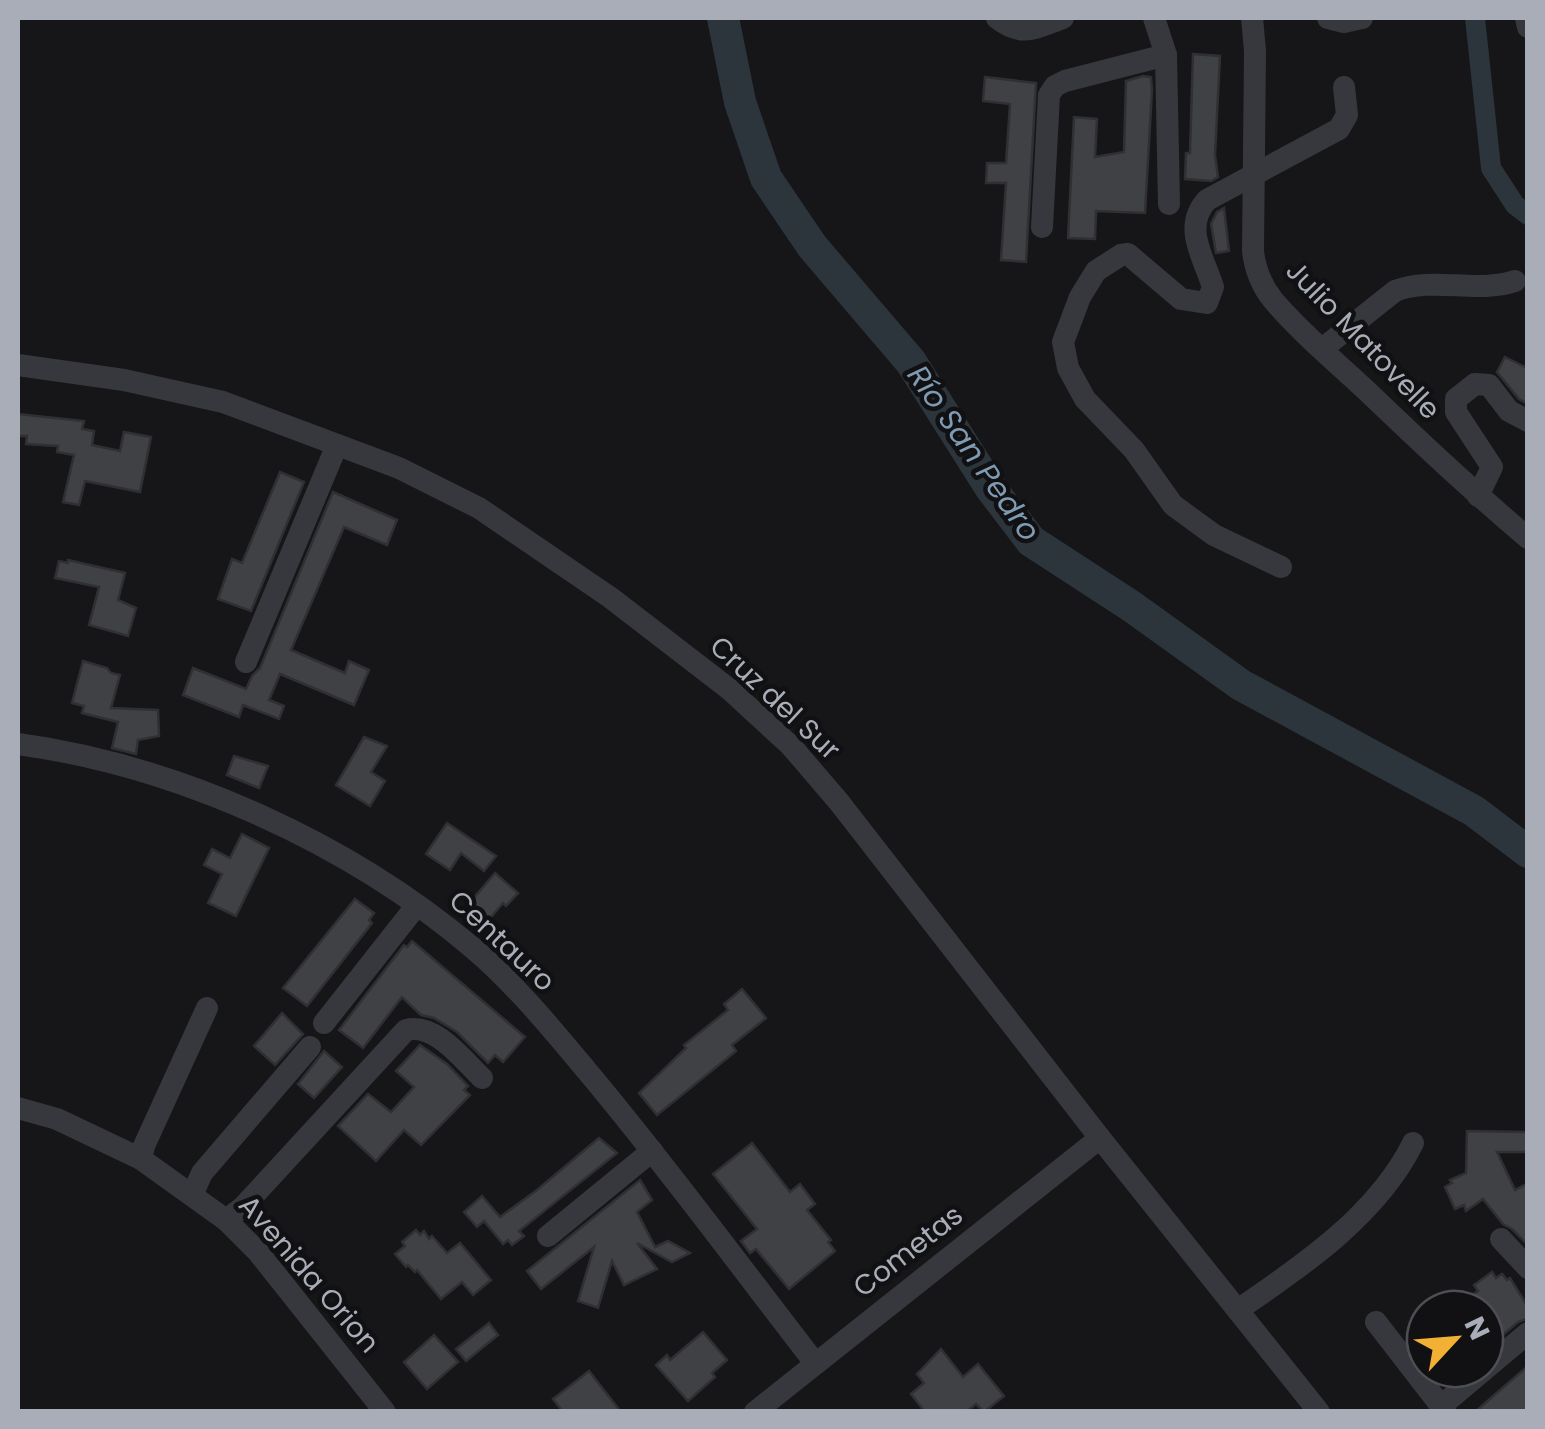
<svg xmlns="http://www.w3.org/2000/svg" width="1545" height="1429" font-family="Poppins,sans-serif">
<rect width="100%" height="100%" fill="#161618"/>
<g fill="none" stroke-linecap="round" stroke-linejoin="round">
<polyline stroke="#2c353c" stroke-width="20" points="1475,18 1491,168 1515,205 1528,215"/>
<polyline stroke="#2c353c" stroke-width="32" points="723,18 740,102 766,178 812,246 911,362 990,487 1031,541 1131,606 1241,685 1474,811 1528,852"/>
</g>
<g fill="#404145" stroke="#303034" stroke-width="2.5">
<polygon points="1193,54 1220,56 1215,155 1218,177 1211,181 1185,179 1186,153 1190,153"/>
<polygon points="1143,76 1151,77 1152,90 1145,213 1096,211 1095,239 1068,238 1074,117 1097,119 1095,157 1124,152 1126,81"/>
<polygon points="985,77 1036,83 1026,262 1001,260 1006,183 986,183 987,163 1006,163 1010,104 983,101"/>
<polygon points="1224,208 1229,251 1216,253 1211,224 1217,212"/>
<polygon points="1505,357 1525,367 1528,363 1528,404 1519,399 1497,372"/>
<polygon points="18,414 84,421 82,429 94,431 92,445 120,451 124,432 151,437 140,492 85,481 79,505 63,502 74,455 57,452 58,446 26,444 27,436 18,436"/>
<polygon points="280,472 304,482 251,611 218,599 232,559 242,563"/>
<polygon points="333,492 397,520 387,545 344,527 291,650 345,673 349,661 369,670 354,705 280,674 269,700 284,706 279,719 243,705 239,717 183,695 193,668 246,689 252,676 260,668"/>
<polygon points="68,560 125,573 118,600 136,608 128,636 89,625 99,587 55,578 59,561 68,563"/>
<polygon points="83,661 107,668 111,673 120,675 111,708 158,710 159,736 138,740 136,754 112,748 118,722 82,713 84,706 72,703"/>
<polygon points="364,737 387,746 371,772 385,781 370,806 336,785"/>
<polygon points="234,756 268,766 259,788 227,775"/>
<polygon points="447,823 496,856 484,871 461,853 450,870 426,854"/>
<polygon points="242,834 269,848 236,916 208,903 222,874 204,865 212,849 230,858"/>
<polygon points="495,873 518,893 506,906 503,903 486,923 467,906"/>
<polygon points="355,899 374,913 369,920 372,923 307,1006 283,988"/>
<polygon points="412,941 525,1037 503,1062 495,1055 488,1063 457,1032 434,1018 421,1015 402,997 363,1048 339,1030 404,945 407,947"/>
<polygon points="742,989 766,1018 732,1045 736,1051 657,1115 639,1093 686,1048 684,1045 728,1010 724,1004"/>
<polygon points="282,1013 303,1034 275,1065 254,1046"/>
<polygon points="420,1045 447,1064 468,1086 464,1090 470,1095 421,1145 404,1130 376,1161 338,1126 368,1094 391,1112 414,1087 396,1071"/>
<polygon points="324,1051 342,1067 314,1098 298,1084"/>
<polygon points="1467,1131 1528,1132 1528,1152 1497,1152 1515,1190 1528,1183 1528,1245 1512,1229 1503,1224 1483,1199 1466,1211 1464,1205 1455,1209 1445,1187 1452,1183 1450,1180 1466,1173"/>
<polygon points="599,1138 617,1153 519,1231 524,1236 512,1245 508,1240 503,1244 484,1221 477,1227 464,1212 482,1196 500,1217 537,1190"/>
<polygon points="752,1143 790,1192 800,1184 815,1204 807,1210 831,1240 828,1242 835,1251 789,1289 756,1249 750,1253 741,1241 757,1229 713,1174"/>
<polygon points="640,1180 652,1200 637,1212 655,1247 668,1241 690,1253 672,1262 637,1243 657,1269 624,1285 612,1261 598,1308 578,1301 594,1247 541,1289 527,1271"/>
<polygon points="416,1230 420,1235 424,1231 429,1239 432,1236 447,1253 460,1243 491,1280 473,1295 462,1282 441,1299 417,1270 415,1272 408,1265 406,1267 395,1254 405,1246 402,1242"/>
<polygon points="1492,1272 1496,1278 1502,1274 1507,1280 1510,1278 1528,1307 1528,1318 1518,1322 1485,1350 1485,1309 1479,1309 1470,1296 1478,1291 1474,1285"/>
<polygon points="489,1323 498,1335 466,1361 456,1349"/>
<polygon points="703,1332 727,1360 712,1373 715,1377 688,1401 656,1365 667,1355 670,1360"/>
<polygon points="434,1335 458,1362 427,1389 404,1362"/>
<polygon points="941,1349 963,1377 978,1364 1004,1396 984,1412 976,1404 966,1412 925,1412 911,1394 924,1383 917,1374"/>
<polygon points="1528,1366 1528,1412 1475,1412 1499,1391"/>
<polygon points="589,1371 621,1412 563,1412 553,1399"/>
</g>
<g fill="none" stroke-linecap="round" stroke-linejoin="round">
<g stroke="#37383d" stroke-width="22">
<path d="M997,18C1023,38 1034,28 1063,18"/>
<polyline points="1154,18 1166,55 1169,204"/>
<path d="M1252,18L1255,51L1253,251C1255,269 1261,285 1273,300C1301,333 1336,362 1368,392C1420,442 1472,491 1528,538"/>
<polyline points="1328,18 1344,22 1362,18"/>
<polyline points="1526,18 1528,27"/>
<polyline points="1042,227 1049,95 1055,86 1065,81 1166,55"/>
<path d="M1322,349L1395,291C1434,276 1475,294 1515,281"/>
<polyline points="18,365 124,380 223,402 399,468 479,508 611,598 729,689 791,746 839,802 1100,1138 1319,1412"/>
<polyline points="1478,496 1492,467 1456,412 1456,399 1475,384 1489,385 1509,411 1528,421"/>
<path d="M1281,567L1214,535L1173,505L1134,450L1085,399L1068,368L1063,342L1080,297L1096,271L1121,255L1128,254L1181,299L1207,303L1213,287C1204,258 1182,227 1207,200L1339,129L1347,115L1344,87"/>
<polyline points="246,662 337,445"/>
<path d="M18,744C179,766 349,843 474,949C515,984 552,1029 587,1071C666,1165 739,1265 815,1363"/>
<polyline points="324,1023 417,905"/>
<polyline points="18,1108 57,1119 141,1159 226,1220 258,1252 385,1412"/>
<polyline points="141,1159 144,1146 207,1008"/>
<polyline points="193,1193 202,1173 310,1047"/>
<path d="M226,1220L243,1207L406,1030C435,1022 463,1060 482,1078"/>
<polyline points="548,1236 652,1151"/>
<polyline points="1501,1239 1528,1268"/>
<path d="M1239,1309C1304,1265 1378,1214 1413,1143"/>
<polyline points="1376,1322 1441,1406"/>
<polyline points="755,1412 1100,1138"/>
<polyline points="1446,1412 1441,1406 1528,1333"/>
</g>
</g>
<g text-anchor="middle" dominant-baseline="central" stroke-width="9" stroke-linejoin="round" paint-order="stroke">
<g font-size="28" fill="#a8adb8" stroke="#111113">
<text transform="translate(1363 340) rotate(46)">Julio Matovelle</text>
<text transform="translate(775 698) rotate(43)">Cruz del Sur</text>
<text transform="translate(502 941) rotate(43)">Centauro</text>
<text transform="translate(908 1251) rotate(-38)">Cometas</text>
<text transform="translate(309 1274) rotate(49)">Avenida Orion</text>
</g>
<g font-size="30" font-style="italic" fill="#7f9bb3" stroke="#111113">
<text transform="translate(974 453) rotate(55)">Río San Pedro</text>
</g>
</g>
<rect width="1545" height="1429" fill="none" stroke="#a8adb8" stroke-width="40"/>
<g transform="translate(1455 1339) rotate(64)"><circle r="48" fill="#111113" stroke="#4d4f55" stroke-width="2.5"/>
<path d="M0-8L18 38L0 25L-18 38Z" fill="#f2b134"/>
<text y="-15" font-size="28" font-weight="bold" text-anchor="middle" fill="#a8adb8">N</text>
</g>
</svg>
